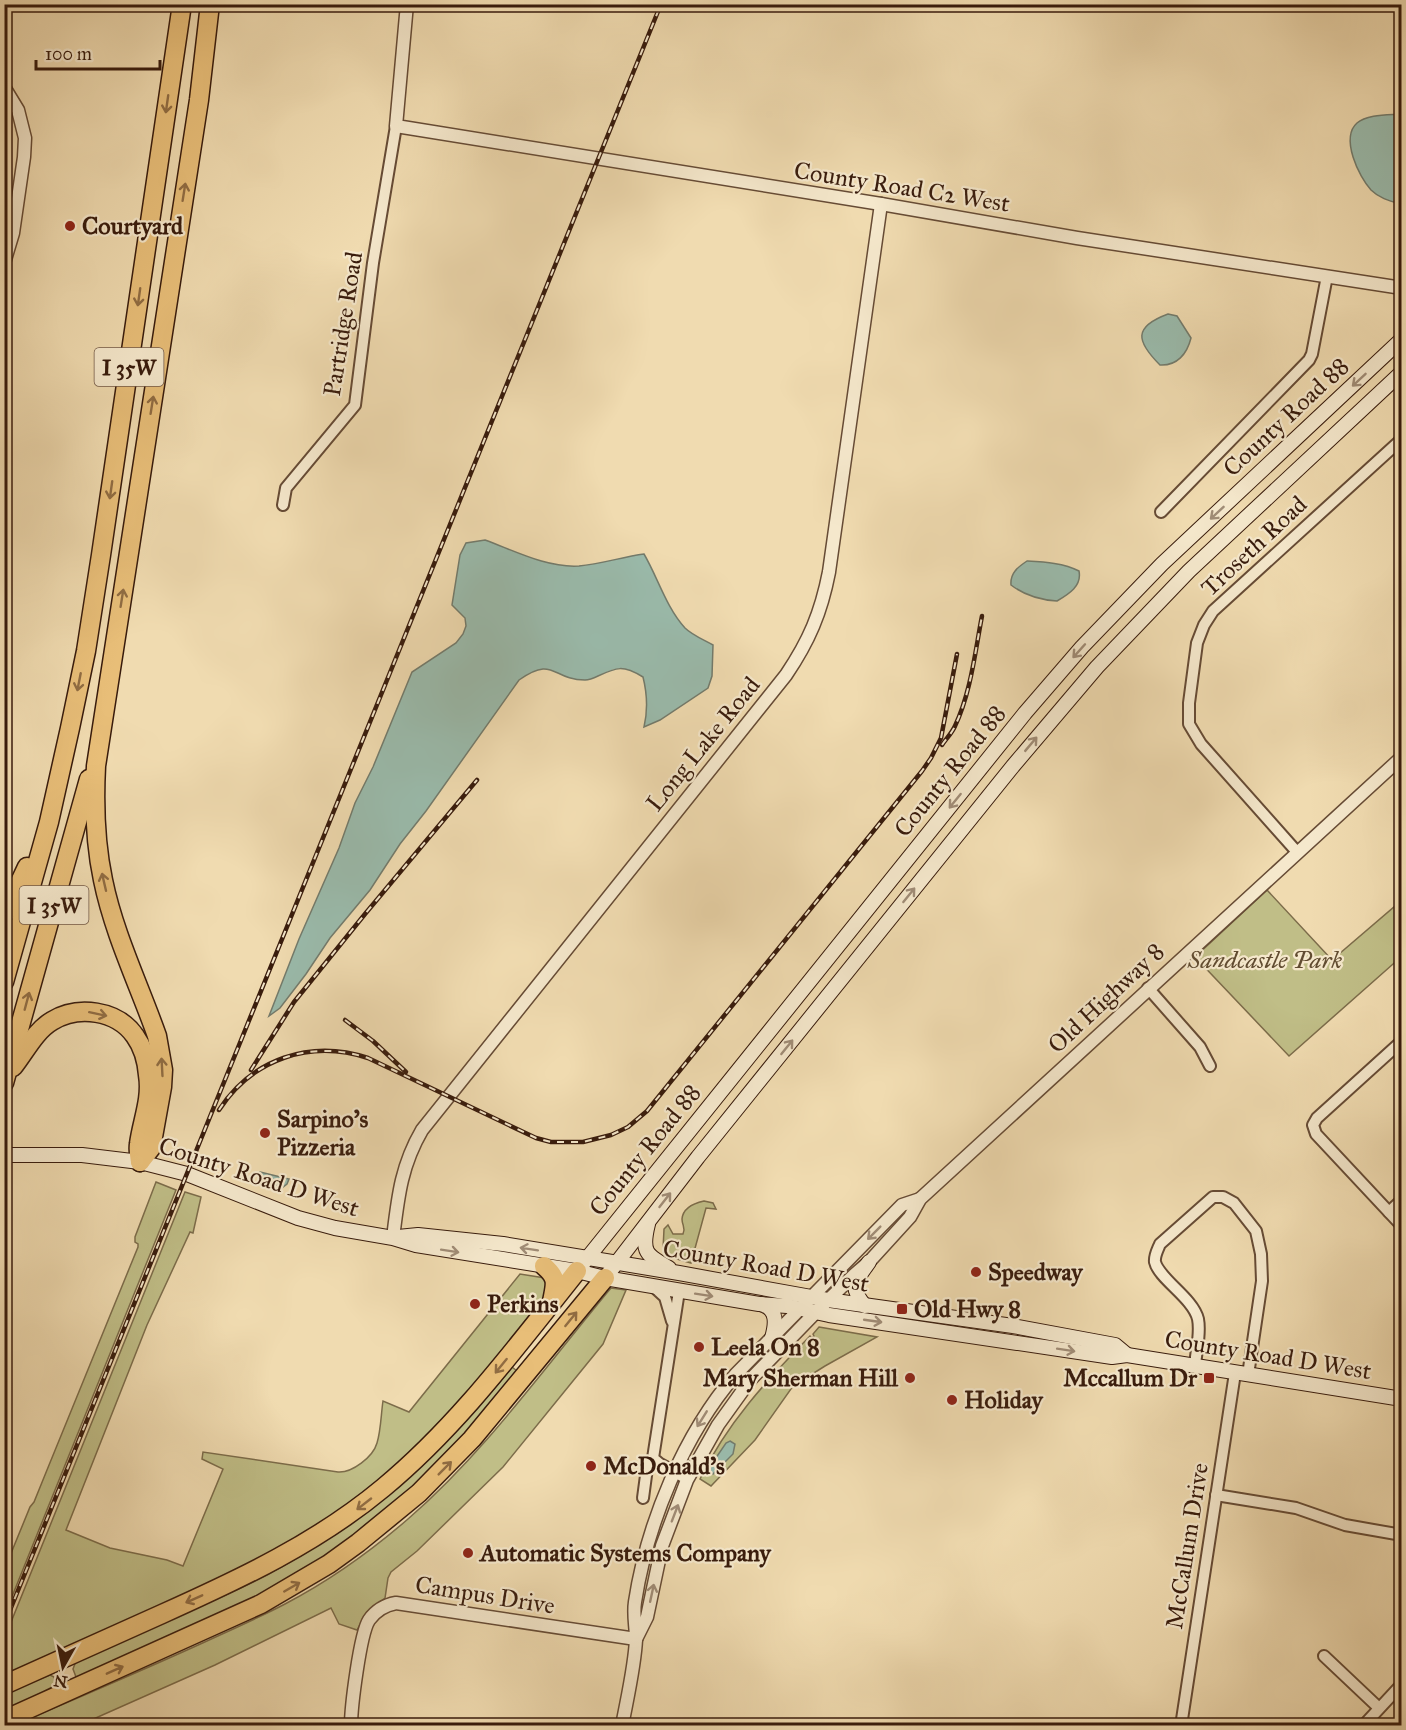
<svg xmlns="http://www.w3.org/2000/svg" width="1406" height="1730" font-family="'IM FELL Great Primer',serif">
<rect width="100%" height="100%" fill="#f0dbb0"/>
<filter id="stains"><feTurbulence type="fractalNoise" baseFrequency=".00333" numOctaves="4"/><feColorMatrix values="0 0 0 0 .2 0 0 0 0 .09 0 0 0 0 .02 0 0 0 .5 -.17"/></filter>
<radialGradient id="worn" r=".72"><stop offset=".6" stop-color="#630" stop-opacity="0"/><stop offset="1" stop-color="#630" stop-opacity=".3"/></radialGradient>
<g fill="#c0be87" stroke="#7c6c4a" stroke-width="1.5">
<polygon points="1267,890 1332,960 1401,901 1401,957 1289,1056 1195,957"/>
<polygon points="156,1182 176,1190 5,1614 5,1568 30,1507 34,1502 47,1470 138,1247 138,1244 135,1242 135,1237"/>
<path d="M185,1192L201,1197L193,1233L190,1232L147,1325L66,1530L110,1548L167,1560L183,1566L223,1469L202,1459L203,1452L338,1472C352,1473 373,1457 377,1443C381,1430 381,1414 383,1401L409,1412L520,1274L545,1278L551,1290L489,1369L427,1438L381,1479L355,1499L310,1531L267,1556L5,1678V1637Z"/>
<path d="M704,1201L713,1203L716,1209L706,1208L691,1263L667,1256L663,1250L664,1229L668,1225L673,1234H683C686,1227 682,1226 682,1219C683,1207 695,1203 704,1201Z"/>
<path d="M611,1288L626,1290L603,1344L503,1467L417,1551L391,1572L388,1578L385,1598L367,1612L357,1630L339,1624L331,1608L215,1665L80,1725L12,1726C82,1696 151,1667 220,1635C242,1625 264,1615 285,1604C329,1581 371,1551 408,1519C486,1451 545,1367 611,1288Z"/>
<path d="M819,1327L877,1337L825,1366L793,1386L755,1440L711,1486L700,1479C727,1423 767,1380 810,1336L812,1338L814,1336L813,1334Z"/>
<path d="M512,1367L517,1371L442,1464L356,1538L263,1596L78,1677H76L73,1669L76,1661C113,1644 151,1628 188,1611C215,1600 242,1588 267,1575C367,1521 441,1455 512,1367Z"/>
<polygon points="50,1675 54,1677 55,1683 54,1686 5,1713 5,1693"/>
</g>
<g fill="#9abbac" stroke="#737b6c" stroke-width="1.5">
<path d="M1401,114L1402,204H1400C1390,201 1379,198 1371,190C1359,177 1340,138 1357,123C1367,114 1388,115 1401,114Z"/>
<path d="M1168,314L1177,316L1191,338C1187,354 1177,366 1160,365C1136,341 1133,327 1168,314Z"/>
<path d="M485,540C515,551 547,568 579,566C601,564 622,557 644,554C658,578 666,607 685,628C692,635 704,640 713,645L712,676L708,688L660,720L644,727C648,710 647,693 643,677C623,665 617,667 598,676C594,678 590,680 585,680C552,680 554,655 519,680L426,811L400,844L370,890L330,938L306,974L280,1008L269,1016L299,939L339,848L355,803L373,767L412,672L456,643L463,634L466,626L465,618L452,605L460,555L466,543Z"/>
<path d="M1027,561C1045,562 1064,563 1079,571C1082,586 1069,594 1057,601C1041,600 1024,595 1011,585C1010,573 1018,567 1027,561Z"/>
<polygon points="260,1172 289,1179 287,1184 282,1188 258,1179"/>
<polygon points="730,1441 735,1444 733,1454 713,1474 710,1472 709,1468 726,1443"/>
</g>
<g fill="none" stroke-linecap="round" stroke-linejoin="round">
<defs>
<g id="minor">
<polyline points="283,505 286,488 355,405 373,263 396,126"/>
<polyline points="1161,512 1309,360 1312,354 1327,276"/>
<polyline points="1297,852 1201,744 1189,724 1189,703 1197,643 1204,625 1213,611 1402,439"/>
<polyline points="1148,988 1200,1047 1210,1066"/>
<polyline points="1402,1041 1317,1118 1313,1125 1316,1134 1402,1226"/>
<polyline points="1389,1212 1402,1200"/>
<polyline points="653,1286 665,1297 672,1321"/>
<polyline points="679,1291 653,1458 660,1464 682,1476"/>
<path d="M1195,1366C1196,1351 1201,1334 1198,1319C1193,1298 1159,1279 1155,1262C1154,1256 1158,1249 1160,1244L1213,1197H1223L1234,1203L1256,1231L1261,1254L1262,1281L1248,1375"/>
<polyline points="1216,1495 1296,1508 1345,1525 1402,1535"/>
<polyline points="643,1498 647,1468 653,1458"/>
<polyline points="1324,1656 1379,1708"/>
<polyline points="1181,1726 1235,1373"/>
<polyline points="1363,1726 1402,1684"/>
</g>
<g id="tertiary">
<polyline points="407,4 396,126 881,204 1077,238 1402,288"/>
<polyline points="4,87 18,110 25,138 24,157 13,233 4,263"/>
<path d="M393,1238C398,1197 401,1166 422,1130L786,675C809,641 821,613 829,572L881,204"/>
<polyline points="636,1639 647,1617 662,1546 687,1480 718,1425 751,1379 816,1312 854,1275 869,1262 910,1217 920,1199 1402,757"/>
<path d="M351,1726C351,1707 360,1634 369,1620C376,1610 385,1605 396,1603L636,1639"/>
<path d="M622,1726C627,1699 635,1665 636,1639C636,1627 633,1615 635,1602C647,1523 684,1434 736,1374L902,1205L920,1199"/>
</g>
<g id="secondary">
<polyline points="4,1155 82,1155 140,1162 187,1174 298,1218 335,1228 393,1238 416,1245 577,1271 605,1278 759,1304 787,1306 829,1315 1112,1357 1127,1355 1402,1399"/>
<path d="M648,1224C641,1252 646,1255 669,1268"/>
<polyline points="398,1237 418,1235 503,1244 679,1273 828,1300 1013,1326 1115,1345 1127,1355"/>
<polyline points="577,1271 1025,713 1082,647 1162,564 1402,339"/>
<polyline points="605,1278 698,1157 1013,766 1097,667 1189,571 1402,372"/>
<path d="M761,1304C778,1309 776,1324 772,1338"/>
<path d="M865,1306C848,1286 856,1281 869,1262"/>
</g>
<g id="motorway">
<polyline points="4,916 27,867"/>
<polyline points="4,982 49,822 70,728 86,651 101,555 182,4"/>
<path d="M13,1067C25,1052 35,1031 52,1021C78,1005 117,1010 135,1036C143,1047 147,1062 148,1075C152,1099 142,1121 139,1144C138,1150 139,1156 140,1162"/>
<polyline points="4,1083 89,779"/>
<path d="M140,1162L151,1148L162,1087L163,1070L157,1036C139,985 114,934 103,880C95,842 94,804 96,766L199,100L210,4"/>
<path d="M544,1266C559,1279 555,1284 552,1302"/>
<path d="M4,1685C57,1661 110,1637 162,1614C240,1579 317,1543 383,1488C458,1426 516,1347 577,1271"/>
<polyline points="4,1720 261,1604 329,1564 358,1543 419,1493 472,1439 605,1278"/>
</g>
</defs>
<use href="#minor" stroke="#664b35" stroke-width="14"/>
<use href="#tertiary" stroke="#664b35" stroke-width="15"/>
<use href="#secondary" stroke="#381b0c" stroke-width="16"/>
<use href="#motorway" stroke="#381b0c" stroke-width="21"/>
<use href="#minor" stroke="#f5e8cc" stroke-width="10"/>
<use href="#tertiary" stroke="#f5e8cc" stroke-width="12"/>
<use href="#secondary" stroke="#f5e8cc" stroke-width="14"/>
<use href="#motorway" stroke="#e8be78" stroke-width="18"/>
<defs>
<g id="rail">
<path d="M942,745C946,739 952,733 955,726C971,692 975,652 982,616"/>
<polyline points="345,1020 373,1041 406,1072"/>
<polyline points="251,1070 294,1002 365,914 477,780"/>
<path d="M219,1110C252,1059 310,1039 368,1058L536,1138L551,1142H583L611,1135L628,1127L647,1111L922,771L931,758L941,738L957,654"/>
<polyline points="4,1625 661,4"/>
</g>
</defs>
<use href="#rail" stroke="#381b0c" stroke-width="4.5"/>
<use href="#rail" stroke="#f5e8cc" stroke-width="2" stroke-dasharray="7" stroke-linecap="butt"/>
</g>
<defs><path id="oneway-shaft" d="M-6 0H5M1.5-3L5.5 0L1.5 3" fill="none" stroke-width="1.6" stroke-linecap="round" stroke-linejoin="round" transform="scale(1.5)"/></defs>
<g stroke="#906c42">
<use href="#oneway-shaft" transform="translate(167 104) rotate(98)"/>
<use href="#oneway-shaft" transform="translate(184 192) rotate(-81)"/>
<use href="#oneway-shaft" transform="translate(139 297) rotate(98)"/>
<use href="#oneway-shaft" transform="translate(152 405) rotate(-81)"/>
<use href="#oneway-shaft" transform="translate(111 490) rotate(98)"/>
<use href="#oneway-shaft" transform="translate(122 598) rotate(-81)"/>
<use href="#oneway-shaft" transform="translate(79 682) rotate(101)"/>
<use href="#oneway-shaft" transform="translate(104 882) rotate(-103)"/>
<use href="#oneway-shaft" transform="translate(27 1001) rotate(-75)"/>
<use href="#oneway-shaft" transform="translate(98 1014) rotate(12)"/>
<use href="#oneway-shaft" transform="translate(162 1067) rotate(-93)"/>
<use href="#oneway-shaft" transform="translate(571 1319) rotate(-51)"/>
<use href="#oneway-shaft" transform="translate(501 1366) rotate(129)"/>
<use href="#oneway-shaft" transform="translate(445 1468) rotate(-45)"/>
<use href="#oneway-shaft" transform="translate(364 1504) rotate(142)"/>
<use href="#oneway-shaft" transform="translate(292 1587) rotate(-30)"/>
<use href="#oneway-shaft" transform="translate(194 1599) rotate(156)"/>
<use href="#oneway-shaft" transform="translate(115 1670) rotate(-24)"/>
</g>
<g stroke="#a08c76">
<use href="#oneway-shaft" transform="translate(1359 380) rotate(137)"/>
<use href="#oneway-shaft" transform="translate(1217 513) rotate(137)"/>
<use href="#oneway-shaft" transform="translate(1079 651) rotate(132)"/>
<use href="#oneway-shaft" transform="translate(1031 744) rotate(-50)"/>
<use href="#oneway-shaft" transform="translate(955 801) rotate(129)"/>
<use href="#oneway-shaft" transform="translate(909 895) rotate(-51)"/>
<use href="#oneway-shaft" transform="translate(787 1047) rotate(-51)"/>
<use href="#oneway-shaft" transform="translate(665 1200) rotate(-52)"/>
<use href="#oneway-shaft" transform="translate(874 1233) rotate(135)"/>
<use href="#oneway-shaft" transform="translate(529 1249) rotate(-171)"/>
<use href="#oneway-shaft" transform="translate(450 1251) rotate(9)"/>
<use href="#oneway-shaft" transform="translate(704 1295) rotate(9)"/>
<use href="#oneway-shaft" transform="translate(873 1321) rotate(8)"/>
<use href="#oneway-shaft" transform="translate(1066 1350) rotate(9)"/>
<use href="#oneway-shaft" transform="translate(702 1419) rotate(122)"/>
<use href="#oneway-shaft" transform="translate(675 1513) rotate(-69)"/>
<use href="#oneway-shaft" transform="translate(652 1593) rotate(-78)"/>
</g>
<g fill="#8f2418" stroke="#f5e8cc" stroke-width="2">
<circle cx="70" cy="226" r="6"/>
<circle cx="265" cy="1133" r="6"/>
<circle cx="976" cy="1272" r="6"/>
<circle cx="475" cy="1304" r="6"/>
<rect x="896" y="1303" width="12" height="12" rx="3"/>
<circle cx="699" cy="1347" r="6"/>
<circle cx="910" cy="1378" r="6"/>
<rect x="1203" y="1372" width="12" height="12" rx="3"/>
<circle cx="952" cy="1400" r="6"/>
<circle cx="591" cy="1466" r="6"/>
<circle cx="468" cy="1553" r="6"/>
</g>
<g text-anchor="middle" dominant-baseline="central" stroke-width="4.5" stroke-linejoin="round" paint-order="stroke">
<g fill="#f5e8cc" stroke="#715846" stroke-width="1.5">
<rect x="94.5" y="348" width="69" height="38" rx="4.5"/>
<rect x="19.5" y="886" width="69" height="38" rx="4.5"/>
</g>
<g font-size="22" font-weight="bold" fill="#381b0c">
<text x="129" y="367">I 35W</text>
<text x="54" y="905">I 35W</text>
</g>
<g font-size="24" fill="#381b0c" stroke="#f5e8cc">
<text transform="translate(902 187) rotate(9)">County Road C2 West</text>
<text transform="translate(343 324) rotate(-81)">Partridge Road</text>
<text transform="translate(1286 417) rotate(-43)">County Road 88</text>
<text transform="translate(1254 546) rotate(-43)">Troseth Road</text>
<text transform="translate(703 744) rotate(-51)">Long Lake Road</text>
<text transform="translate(950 771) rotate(-51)">County Road 88</text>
<text transform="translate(1106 998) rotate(-43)">Old Highway 8</text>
<text transform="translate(645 1150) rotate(-51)">County Road 88</text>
<text transform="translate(259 1177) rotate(18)">County Road D West</text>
<text transform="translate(766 1266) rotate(10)">County Road D West</text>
<text transform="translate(1268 1355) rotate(9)">County Road D West</text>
<text transform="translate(1187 1546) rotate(-81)">McCallum Drive</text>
<text transform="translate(485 1595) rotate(9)">Campus Drive</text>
</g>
<g font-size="24" font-weight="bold" fill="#381b0c" stroke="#f5e8cc" text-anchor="start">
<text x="82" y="226">Courtyard</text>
<text x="277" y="1119">Sarpino's<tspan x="277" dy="28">Pizzeria</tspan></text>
<text x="988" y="1272">Speedway</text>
<text x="487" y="1304">Perkins</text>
<text x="914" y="1309">Old Hwy 8</text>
<text x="711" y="1347">Leela On 8</text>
<text x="898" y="1378" text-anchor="end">Mary Sherman Hill</text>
<text x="1197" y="1378" text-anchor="end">Mccallum Dr</text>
<text x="964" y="1400">Holiday</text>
<text x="603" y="1466">McDonald's</text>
<text x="480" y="1553">Automatic Systems Company</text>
</g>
<g font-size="24" font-style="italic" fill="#614c31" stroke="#f5e8cc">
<text x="1265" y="960">Sandcastle Park</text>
</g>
</g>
<rect width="1406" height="1730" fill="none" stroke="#f0dbb0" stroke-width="24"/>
<rect x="6" y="6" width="1394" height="1718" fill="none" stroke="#381b0c" stroke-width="3"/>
<rect x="12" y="12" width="1382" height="1706" fill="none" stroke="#381b0c" stroke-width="1.5"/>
<g transform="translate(63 1667) rotate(189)" stroke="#f5e8cc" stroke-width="4.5" paint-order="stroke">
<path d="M0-4.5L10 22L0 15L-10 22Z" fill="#381b0c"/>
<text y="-9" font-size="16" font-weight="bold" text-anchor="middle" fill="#381b0c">N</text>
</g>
<path d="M36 60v9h124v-9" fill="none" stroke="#381b0c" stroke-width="3"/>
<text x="45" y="60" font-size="18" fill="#381b0c" stroke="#f5e8cc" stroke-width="4.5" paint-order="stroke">100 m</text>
<rect width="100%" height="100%" filter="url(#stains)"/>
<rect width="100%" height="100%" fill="url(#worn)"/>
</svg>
